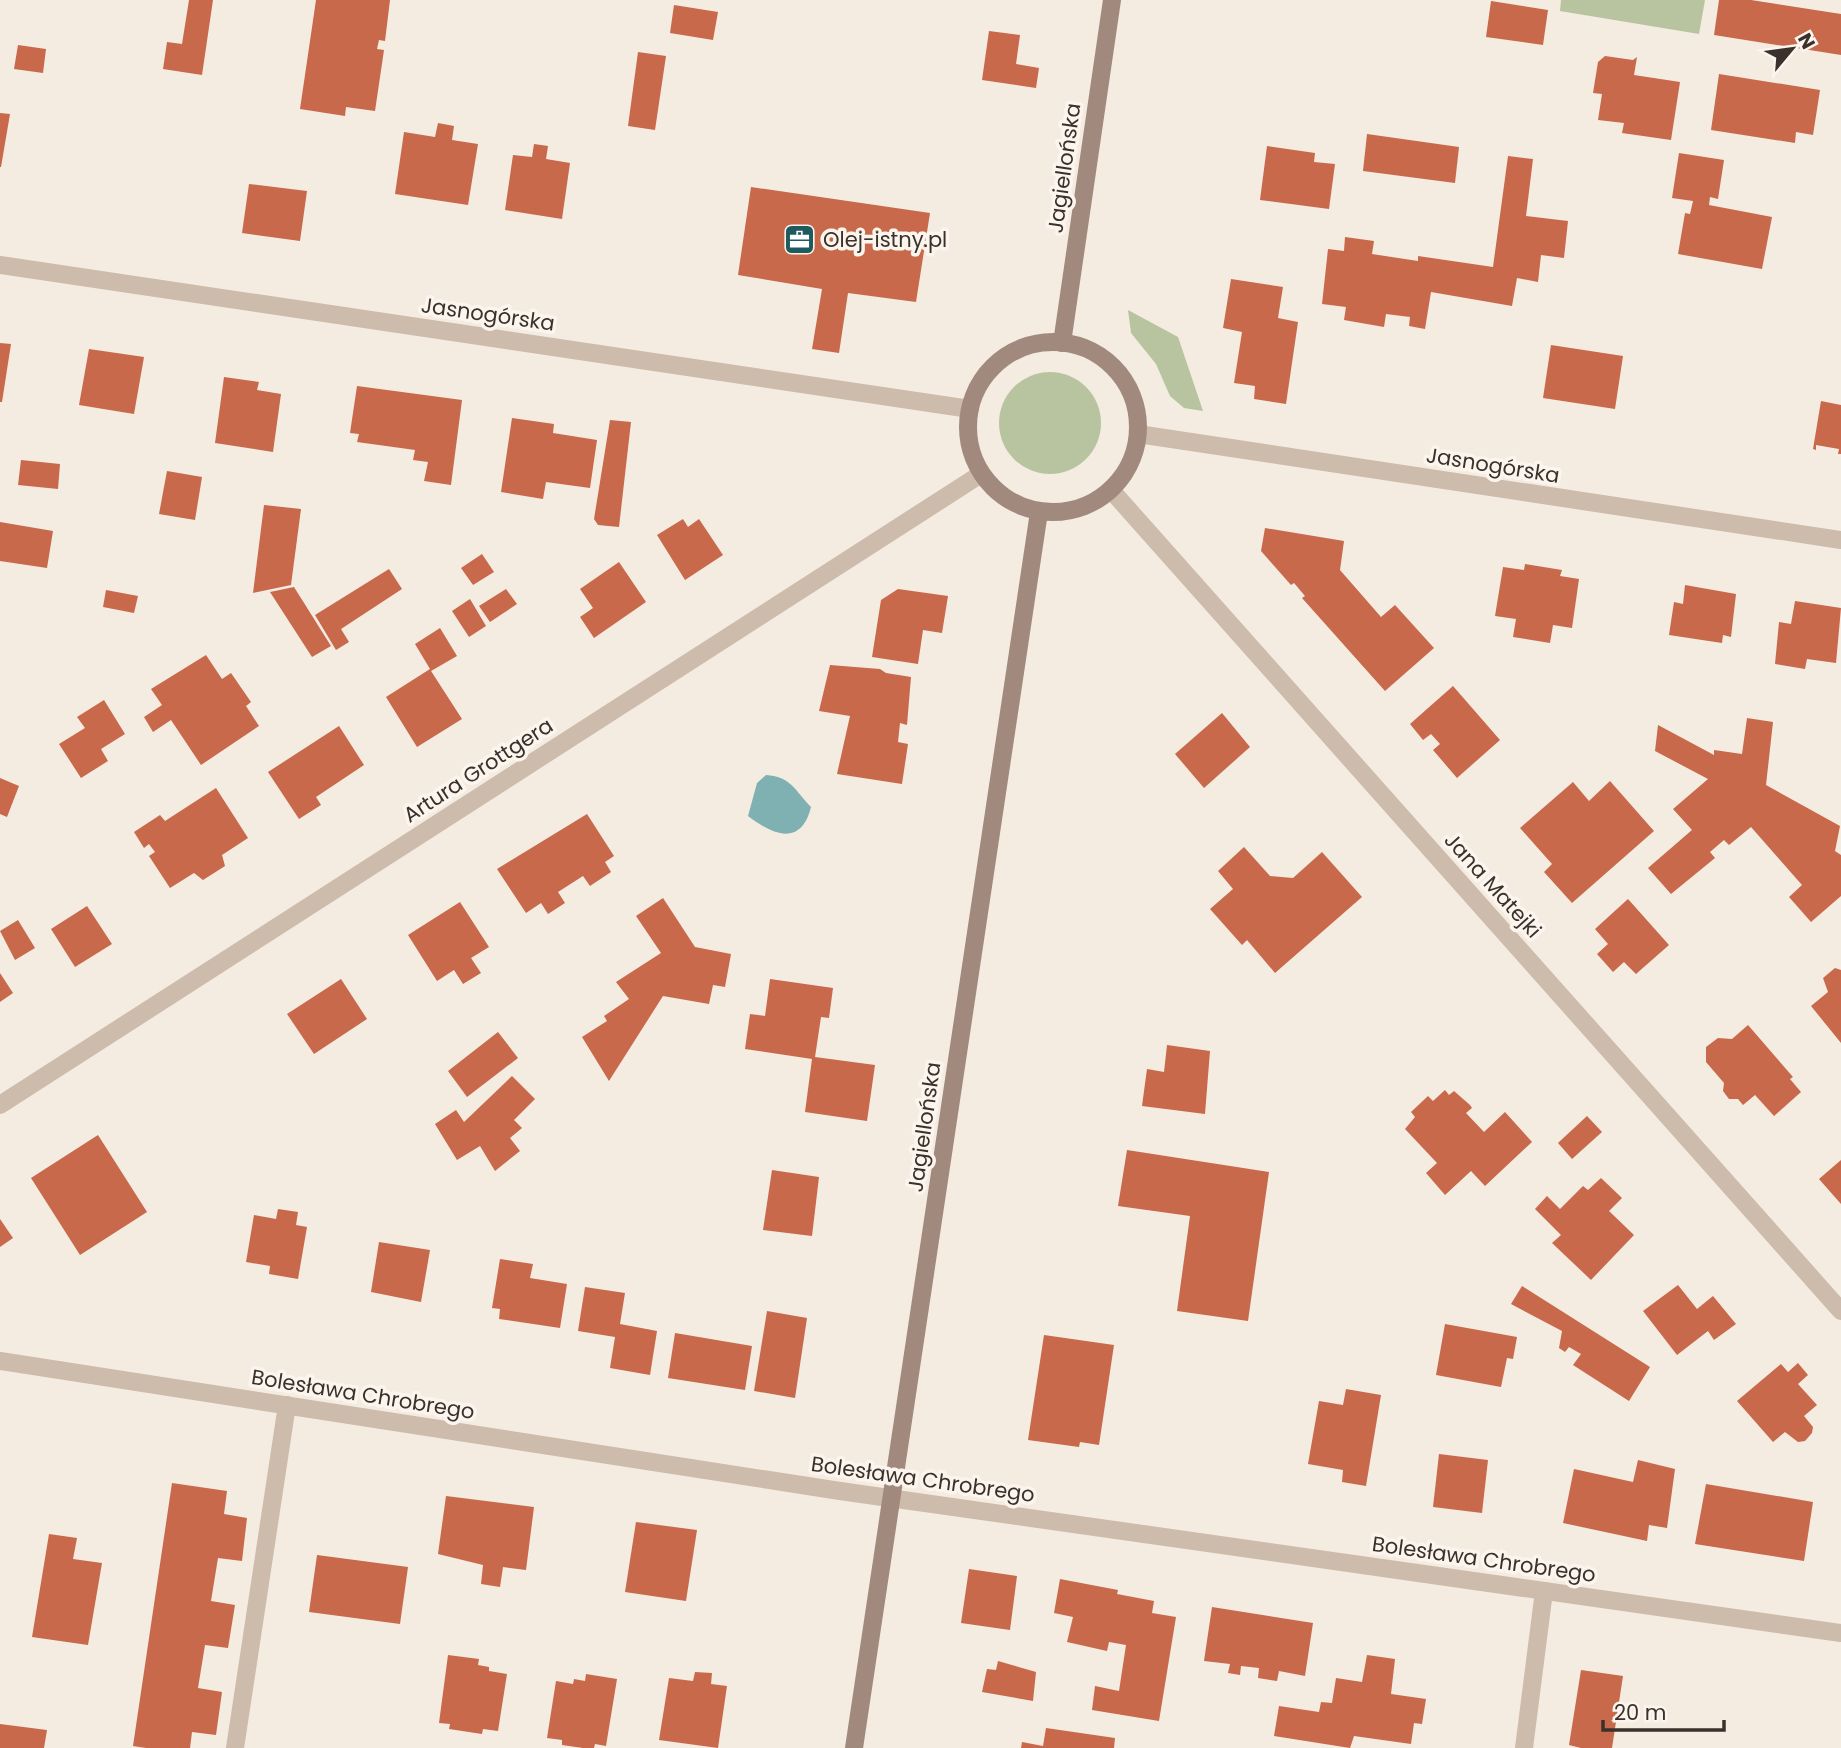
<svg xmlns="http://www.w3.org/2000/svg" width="1841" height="1748" font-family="Poppins,sans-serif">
<rect width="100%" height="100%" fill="#f4ebe1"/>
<g fill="#b8c4a0">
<polygon points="1561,0 1705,0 1699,34 1560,11"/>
<polygon points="1128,310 1178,337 1203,411 1184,408 1170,396 1156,364 1131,333"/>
<circle cx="1050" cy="423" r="51"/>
</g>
<path fill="#7fb0b2" d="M766,775C792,777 795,791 811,807C801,847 773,835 748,816L757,783Z"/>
<g fill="#c8694b">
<polygon points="189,0 213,0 202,75 163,69 167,42 182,44"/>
<polygon points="316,0 390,0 385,41 379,40 377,49 384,50 375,111 346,107 345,116 300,109"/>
<polygon points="1719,0 1751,0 1841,14 1841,55 1714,35"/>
<polygon points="1491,1 1548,10 1543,45 1486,37"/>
<polygon points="674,5 718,12 713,40 670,33"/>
<polygon points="989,31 1020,35 1016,64 1039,68 1036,88 982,80"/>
<polygon points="18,45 46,49 43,73 14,69"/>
<polygon points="638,52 666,56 655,130 628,126"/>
<polygon points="1605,56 1633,60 1637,57 1634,75 1680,82 1671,140 1622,133 1624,123 1598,120 1602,94 1593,93 1598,62"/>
<polygon points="1719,74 1820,90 1813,135 1796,132 1795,143 1711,130"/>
<polygon points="0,113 10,114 1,167 0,167"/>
<polygon points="438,123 454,126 452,140 478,144 468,205 395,194 404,132 435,137"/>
<polygon points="1367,134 1459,147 1455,183 1363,171"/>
<polygon points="534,144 548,146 546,159 570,163 562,219 505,210 513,155 532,157"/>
<polygon points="1267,146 1315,153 1314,162 1335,164 1329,209 1260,200"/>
<polygon points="1679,153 1724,160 1718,199 1710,197 1709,205 1772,217 1762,269 1678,254 1685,213 1690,214 1693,201 1672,198"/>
<polygon points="1508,156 1533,159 1526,216 1568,221 1564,258 1541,255 1538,282 1517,278 1512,306 1431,292 1425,329 1409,326 1410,317 1386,314 1384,327 1344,320 1346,307 1322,304 1328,249 1344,251 1345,237 1374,241 1372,254 1418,261 1418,256 1493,267"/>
<polygon points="249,184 307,191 300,241 242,233"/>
<polygon points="751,187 930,213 916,302 848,293 839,353 812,349 822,289 738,275"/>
<polygon points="1231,279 1283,287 1278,318 1298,322 1286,404 1254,399 1255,386 1234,383 1242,332 1223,328"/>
<polygon points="0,343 11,344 2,402 0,402"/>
<polygon points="1551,345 1623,356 1615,409 1543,398"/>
<polygon points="89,349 144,357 134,414 79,405"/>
<polygon points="224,377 259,382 257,390 281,394 273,452 215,443"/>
<polygon points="357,386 462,400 451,485 424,481 428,462 413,460 415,450 357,442 359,434 350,433"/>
<polygon points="1821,401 1841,405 1841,454 1838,454 1839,449 1816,445 1816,450 1813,449"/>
<polygon points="512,418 554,424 553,433 597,440 590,488 546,482 543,499 501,492"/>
<polygon points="610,420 631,422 619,527 598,525 594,519"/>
<polygon points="21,460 60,464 58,489 18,485"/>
<polygon points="167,471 202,477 195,520 159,514"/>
<polygon points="264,505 301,509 291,585 253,593"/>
<polygon points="683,519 688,527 699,519 723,555 685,580 657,535"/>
<polygon points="0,522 53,531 47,568 0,561"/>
<polygon points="1265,528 1344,541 1340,570 1381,617 1395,605 1434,648 1385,691 1302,598 1305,596 1294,583 1291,585 1261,551"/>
<polygon points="482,554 494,572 473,585 461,568"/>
<polygon points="619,562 646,602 594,638 580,617 593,608 580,589"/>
<polygon points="1525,564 1562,570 1560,576 1579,579 1572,628 1553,625 1550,643 1513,637 1516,619 1495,616 1503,567 1524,570"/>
<polygon points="389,569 402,589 341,629 349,642 336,650 315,615"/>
<polygon points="1685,585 1736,594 1731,637 1723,635 1722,643 1669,635 1674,602 1683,604"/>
<polygon points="294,587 331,646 312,657 270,592"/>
<polygon points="506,589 517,604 490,622 479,606"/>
<polygon points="898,589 948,596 942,633 923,630 918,664 872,657 881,600"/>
<polygon points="106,590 138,596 134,613 103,607"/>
<polygon points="470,599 486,626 469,637 452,611"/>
<polygon points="1795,601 1841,608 1836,663 1807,659 1805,669 1775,664 1779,622 1791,624"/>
<polygon points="440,628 457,656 431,671 462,719 417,747 386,697 430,669 415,644"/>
<polygon points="206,655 222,679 231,673 251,702 246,706 259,726 201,765 171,720 153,732 144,717 162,705 151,689"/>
<polygon points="830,665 880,669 886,673 911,677 907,725 900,723 898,742 908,744 902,784 837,774 850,716 819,711"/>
<polygon points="1453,686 1500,740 1457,778 1433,750 1440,744 1431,734 1423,740 1410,724"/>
<polygon points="104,700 125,734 101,749 108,761 81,778 59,744 85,728 77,717"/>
<polygon points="1222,713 1250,747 1204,788 1175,754"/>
<polygon points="1747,718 1773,722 1766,785 1840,826 1835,851 1841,855 1841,896 1811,922 1789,897 1802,885 1751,827 1729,845 1724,840 1710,852 1715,858 1671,894 1648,868 1692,830 1673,809 1708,779 1655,751 1658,725 1714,755 1714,750 1742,754"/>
<polygon points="339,726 364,765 316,797 321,805 299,819 268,772"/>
<polygon points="0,778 19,786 7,817 0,814"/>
<polygon points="1610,781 1654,831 1572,903 1544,872 1552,864 1520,828 1573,782 1589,801"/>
<polygon points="216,788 248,838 222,855 225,866 203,880 194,873 170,888 149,856 155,852 149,844 144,848 134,832 160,815 165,821"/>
<polygon points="587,814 614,856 605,862 611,872 590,886 583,876 558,892 565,903 548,914 541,903 526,913 497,869"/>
<polygon points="1244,847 1270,876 1293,878 1322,852 1362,897 1275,973 1247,940 1242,945 1210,909 1233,889 1218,871"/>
<polygon points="663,898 695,947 731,954 725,987 713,985 709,1004 663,996 609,1081 582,1037 607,1021 604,1016 629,999 616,982 661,953 636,916"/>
<polygon points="1628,899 1669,945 1636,974 1624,962 1613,972 1597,954 1608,944 1595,929"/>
<polygon points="460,902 489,947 471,958 481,973 463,984 454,970 437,981 408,935"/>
<polygon points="87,906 112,944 75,967 51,929"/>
<polygon points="18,920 35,948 15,960 0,931"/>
<polygon points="1835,968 1841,970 1841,1043 1811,1006 1828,992 1823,978"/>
<polygon points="0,973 13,993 0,1002"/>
<polygon points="341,979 367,1019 314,1054 287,1014"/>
<polygon points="770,979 833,988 829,1018 821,1017 815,1057 875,1065 867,1121 805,1112 812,1059 745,1049 750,1014 765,1016"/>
<polygon points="1748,1025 1793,1077 1790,1079 1801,1092 1774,1116 1755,1095 1743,1105 1738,1099 1729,1099 1723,1091 1724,1083 1706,1062 1706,1047 1718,1038 1732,1039"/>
<polygon points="498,1032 518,1058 467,1097 448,1071"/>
<polygon points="1167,1045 1210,1051 1205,1114 1142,1106 1147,1069 1164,1072"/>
<polygon points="512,1076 535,1099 514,1120 522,1128 510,1138 520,1151 495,1171 480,1146 457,1160 435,1124 456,1110 464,1122"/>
<polygon points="1445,1090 1449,1095 1454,1091 1470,1105 1472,1108 1466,1113 1484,1132 1505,1112 1532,1142 1485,1186 1471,1171 1445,1195 1426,1173 1437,1163 1405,1129 1415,1117 1411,1112 1428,1096 1433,1101"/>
<polygon points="1587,1116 1602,1132 1572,1159 1558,1143"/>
<polygon points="98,1135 147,1212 80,1255 31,1178"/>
<polygon points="1127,1150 1269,1172 1248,1321 1177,1311 1190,1216 1118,1206"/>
<polygon points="1841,1160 1841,1204 1819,1179"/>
<polygon points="772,1170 819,1177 812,1236 763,1230"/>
<polygon points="1601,1178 1622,1198 1609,1211 1634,1235 1591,1280 1552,1243 1561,1235 1535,1209 1547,1196 1560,1209 1583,1186 1588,1190"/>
<polygon points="278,1209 298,1212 296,1225 307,1227 298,1279 269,1274 270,1266 246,1262 254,1215 276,1219"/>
<polygon points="0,1219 13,1238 0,1247"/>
<polygon points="379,1242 430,1250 421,1302 371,1292"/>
<polygon points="500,1259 533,1264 530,1278 567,1284 560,1328 499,1319 500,1309 492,1308"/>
<polygon points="1678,1285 1697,1309 1713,1296 1736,1324 1714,1340 1708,1331 1677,1355 1643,1311"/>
<polygon points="1522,1286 1650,1367 1629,1401 1573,1365 1581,1354 1569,1347 1565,1352 1559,1348 1562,1331 1511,1304"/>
<polygon points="585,1287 625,1293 620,1324 657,1331 650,1375 610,1368 615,1337 578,1331"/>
<polygon points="767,1311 807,1318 795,1398 754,1391"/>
<polygon points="1445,1324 1517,1337 1513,1359 1507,1358 1501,1387 1436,1375"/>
<polygon points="675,1333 752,1346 745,1390 668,1378"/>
<polygon points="1044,1335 1114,1345 1099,1445 1080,1442 1079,1447 1028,1440"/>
<polygon points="1798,1363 1808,1375 1798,1384 1817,1405 1804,1416 1813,1427 1812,1433 1805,1441 1798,1442 1785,1432 1773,1442 1737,1401 1781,1364 1788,1372"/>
<polygon points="1346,1389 1381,1395 1366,1486 1342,1482 1343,1470 1308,1464 1319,1401 1343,1405"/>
<polygon points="1439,1454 1488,1460 1482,1513 1433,1507"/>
<polygon points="1638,1460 1675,1469 1667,1528 1649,1525 1647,1541 1563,1523 1574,1469 1633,1482"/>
<polygon points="172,1483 227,1491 224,1514 247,1518 242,1561 218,1558 211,1601 235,1605 228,1648 205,1645 198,1688 222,1692 216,1735 192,1732 190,1748 146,1748 133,1746"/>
<polygon points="1706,1484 1813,1502 1804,1561 1695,1544"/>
<polygon points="446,1496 534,1507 526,1570 503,1567 500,1587 481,1584 483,1565 438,1554"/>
<polygon points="636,1522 697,1530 686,1601 625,1592"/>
<polygon points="49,1534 77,1538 73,1559 102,1563 88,1645 32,1637"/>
<polygon points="317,1555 408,1567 400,1624 309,1612"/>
<polygon points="969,1569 1017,1576 1010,1630 961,1623"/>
<polygon points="1060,1579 1118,1590 1117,1594 1154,1601 1152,1613 1176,1617 1159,1721 1092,1710 1095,1686 1119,1691 1126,1645 1109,1642 1107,1651 1067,1642 1073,1617 1054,1613"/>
<polygon points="1212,1607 1313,1623 1305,1676 1279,1671 1277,1681 1258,1678 1259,1668 1241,1666 1240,1675 1228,1673 1230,1664 1204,1661"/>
<polygon points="448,1655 479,1659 478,1665 489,1667 489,1671 507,1674 498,1731 483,1729 482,1734 449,1729 450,1724 439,1723"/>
<polygon points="1367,1655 1395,1659 1391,1694 1426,1699 1422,1724 1414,1723 1411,1744 1354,1736 1350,1748 1274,1736 1279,1706 1319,1712 1321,1702 1332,1703 1336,1678 1362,1682"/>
<polygon points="998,1661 1036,1672 1033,1701 982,1692 987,1669 996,1670"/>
<polygon points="1581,1670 1623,1676 1612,1748 1581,1748 1569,1745"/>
<polygon points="695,1672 712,1673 711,1684 727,1686 718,1748 659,1740 669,1678 693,1681"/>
<polygon points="586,1674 617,1679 606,1746 595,1744 594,1748 583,1748 562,1745 562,1740 547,1738 556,1681 573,1684 574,1679 585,1681"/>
<polygon points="0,1724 47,1730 44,1748 0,1748"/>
<polygon points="1046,1728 1115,1738 1114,1748 1021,1748 1022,1742 1043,1746"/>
</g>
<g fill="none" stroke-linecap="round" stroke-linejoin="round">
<g stroke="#cdbbac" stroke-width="18">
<polyline points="235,1748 287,1405"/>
<polyline points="1524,1748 1544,1591"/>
</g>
<g stroke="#cdbbac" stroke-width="18">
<polyline points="0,265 970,409"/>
<polyline points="1138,434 1841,540"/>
<polyline points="1111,490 1841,1311"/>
<polyline points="0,1105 981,474"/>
<polyline points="0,1361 840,1491 1841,1633"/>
</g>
<g stroke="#a18a7d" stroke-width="18">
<circle cx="1053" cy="427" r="85"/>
<polyline points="1062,343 1112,0"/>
<polyline points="854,1748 1039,512"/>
</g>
</g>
<defs>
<symbol id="office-square" viewBox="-11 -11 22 22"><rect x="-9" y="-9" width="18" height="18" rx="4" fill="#1f5a5e" stroke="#fbf5ee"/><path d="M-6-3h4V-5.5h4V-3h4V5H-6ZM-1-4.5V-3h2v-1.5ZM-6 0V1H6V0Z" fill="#fff"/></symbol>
</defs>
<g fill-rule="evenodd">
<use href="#office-square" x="782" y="222" width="35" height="35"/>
</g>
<g text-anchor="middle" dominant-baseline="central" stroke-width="7" stroke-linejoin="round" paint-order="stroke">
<g font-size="21" fill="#3b302b" stroke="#fbf5ee">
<text transform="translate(1064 168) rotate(-82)">Jagiellońska</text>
<text transform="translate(488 314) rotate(8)">Jasnogórska</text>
<text transform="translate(1493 465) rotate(9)">Jasnogórska</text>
<text transform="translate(478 770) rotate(-33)">Artura Grottgera</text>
<text transform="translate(1493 885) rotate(48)">Jana Matejki</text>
<text transform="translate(924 1127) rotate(-82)">Jagiellońska</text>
<text transform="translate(363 1394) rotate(9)">Bolesława Chrobrego</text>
<text transform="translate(923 1479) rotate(8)">Bolesława Chrobrego</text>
<text transform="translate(1484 1559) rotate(8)">Bolesława Chrobrego</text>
</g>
<g font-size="21" fill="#3b302b" stroke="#fbf5ee" text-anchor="start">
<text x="823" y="239">Olej-istny.pl</text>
</g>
</g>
<g transform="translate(1792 49) rotate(61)" stroke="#fbf5ee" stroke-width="5" paint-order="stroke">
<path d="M0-5L12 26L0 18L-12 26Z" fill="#3b302b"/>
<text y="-10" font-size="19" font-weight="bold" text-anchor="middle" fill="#3b302b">N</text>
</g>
<path d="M1603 1720v10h121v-10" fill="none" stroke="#3b302b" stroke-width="3.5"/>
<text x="1614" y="1720" font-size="21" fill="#3b302b" stroke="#fbf5ee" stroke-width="5" paint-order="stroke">20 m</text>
</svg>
